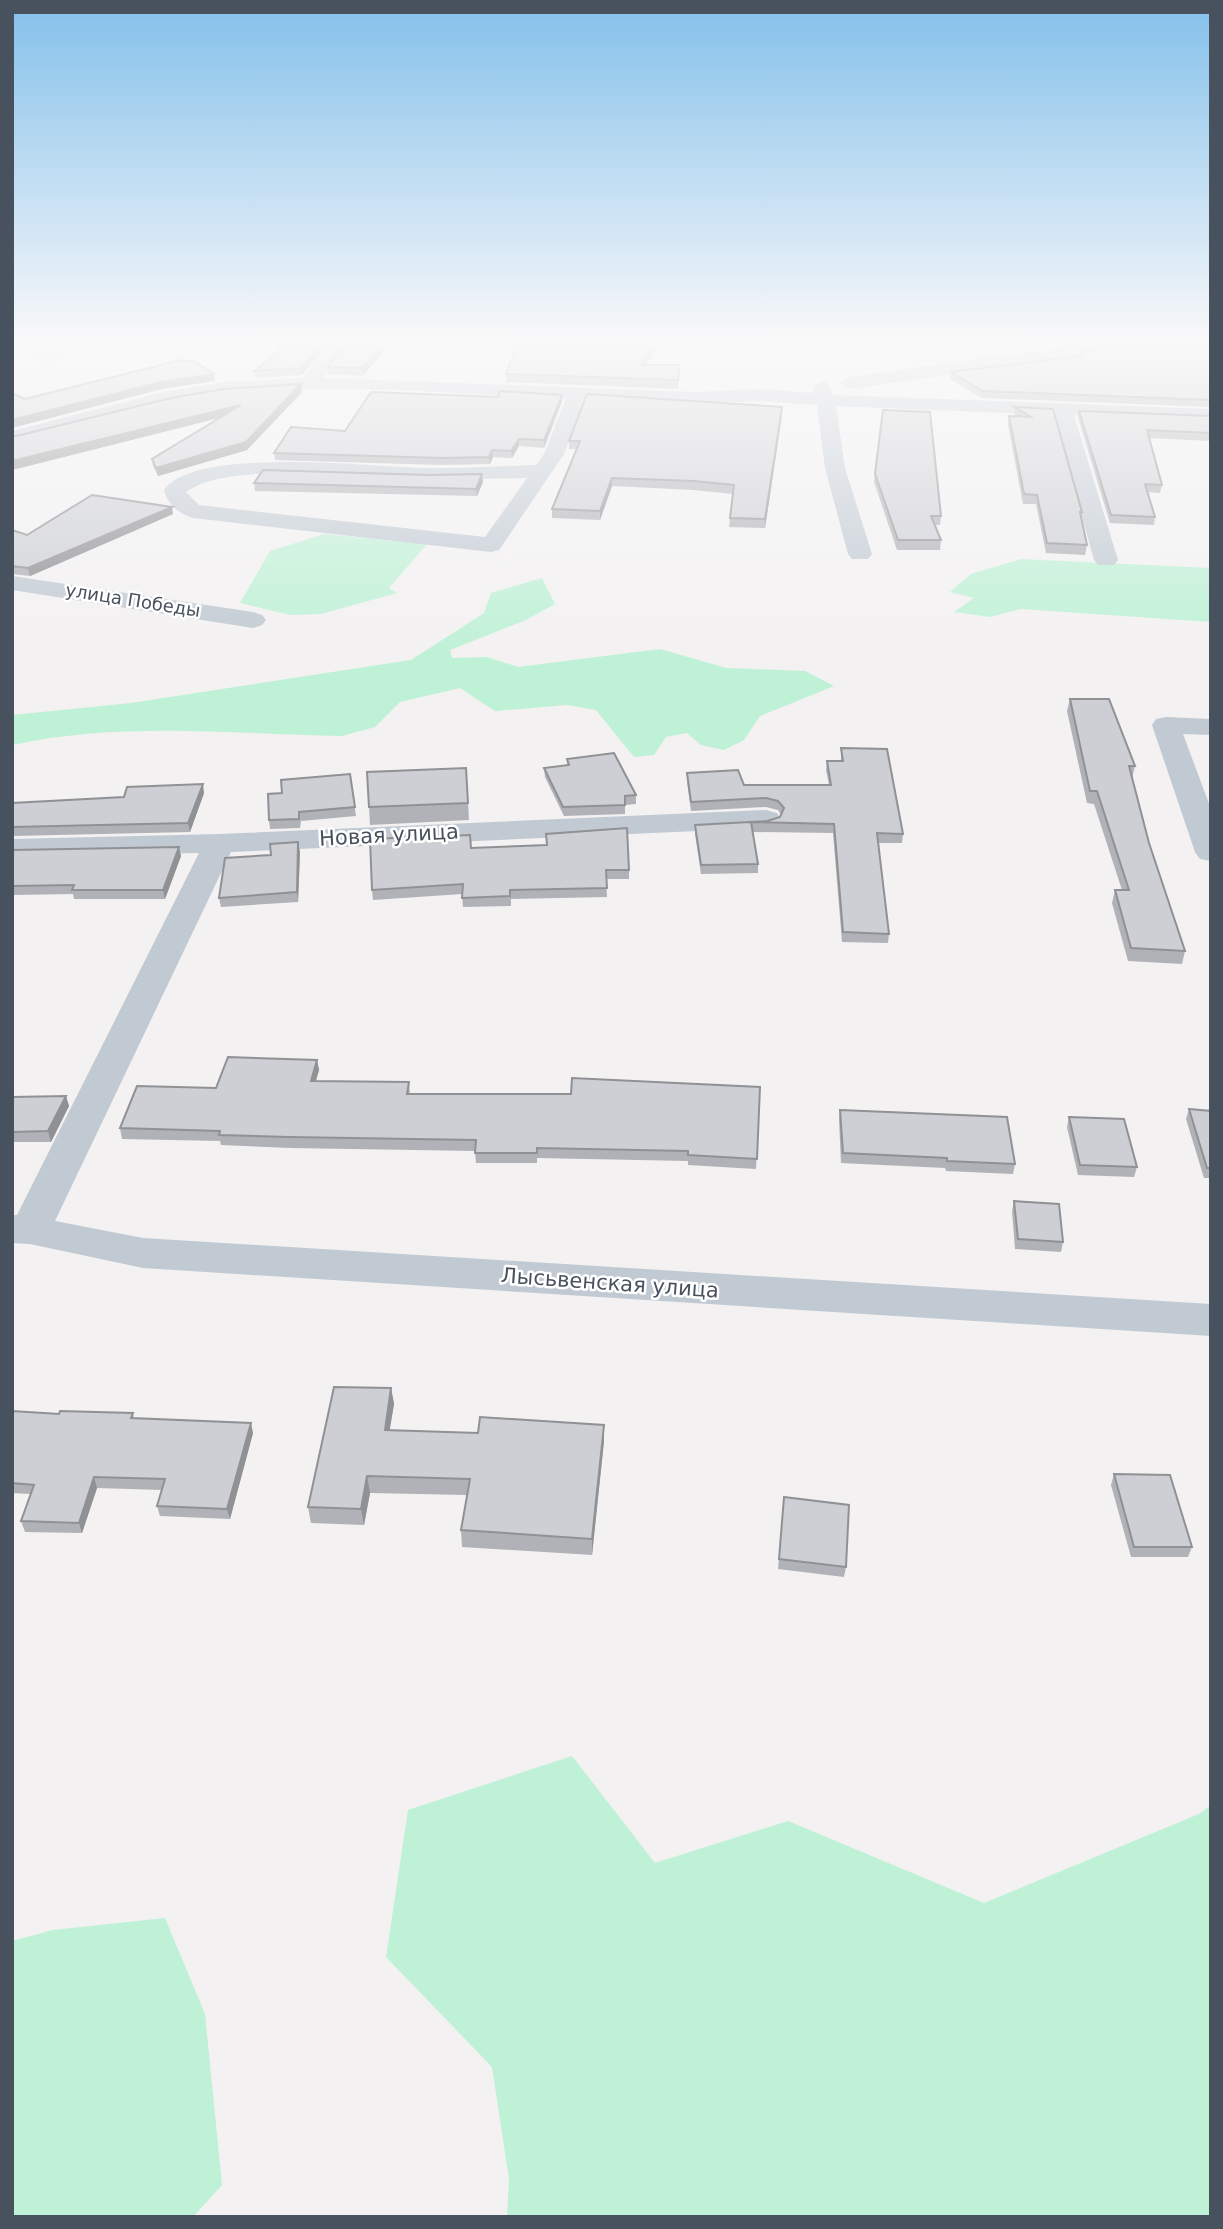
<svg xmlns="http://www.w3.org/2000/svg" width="1223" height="2229" font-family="'DejaVu Sans',sans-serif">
<rect width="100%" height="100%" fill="#f3f1f1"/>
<g fill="#bff1d6">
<path d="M35,345H109C83,356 43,371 18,353Z"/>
<polygon points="324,534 427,544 389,588 397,593 321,614 290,615 240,603 270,551"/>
<polygon points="1021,559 1211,568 1211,622 1021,609 990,617 954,612 974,598 950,592 971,574"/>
<path d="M542,578L555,604L526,620L450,650L452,658L487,657L518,667L660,649L726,668L805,671L834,686L760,716L744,740L724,750L701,745L687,733L666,737L654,755L634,757L596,710L567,705L495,711L460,688L400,702L375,727L342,736C232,734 121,721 12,745V715L131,703L411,660L484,613L491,593Z"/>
<polygon points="572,1756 655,1863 788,1821 984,1903 1199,1814 1211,1805 1211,2217 507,2217 509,2179 492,2067 386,1957 408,1810"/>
<polygon points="165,1918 205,2014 222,2185 193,2217 12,2217 12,1941 53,1930"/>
</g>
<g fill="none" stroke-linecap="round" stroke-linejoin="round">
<g fill="#c1cad3" fill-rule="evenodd">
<path d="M329,345H346L322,378L695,392L757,389L814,393L812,387L821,381L828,383L833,395L1211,409V421L1074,415L1118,560L1114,565H1098L1094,560L1054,415L836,406L845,468L872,554L868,559H852L848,554L825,468L817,405L757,401L695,404L585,399L564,454L499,550L491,552L193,518C179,514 167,504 164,490C195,445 376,468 429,468C465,468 501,466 536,465L544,454L566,399C454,394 336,381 225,394C153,402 83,425 12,443V431L163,392L225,382L303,378ZM256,474L429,480L527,478L485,537L199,505L186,492C207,478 232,476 256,474Z"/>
<polygon points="1076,345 1125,345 1117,350 849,389 840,383 849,377"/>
<polygon points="12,576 253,612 262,615 266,620 262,625 253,628 12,590"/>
<polygon points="1166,717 1211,719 1211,735 1183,734 1211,809 1211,861 1200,859 1195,852 1152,725 1156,719"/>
<polygon points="766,810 777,813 781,819 777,825 766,828 231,852 55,1221 143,1238 1211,1304 1211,1336 143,1268 30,1244 12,1243 12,1215 17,1215 199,853 12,857 12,839 220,834"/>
</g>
</g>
<g fill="#b0b2b7">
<polygon points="281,346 326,346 302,375 255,378 254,371 273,357"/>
<polygon points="342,346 388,346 363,376 328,374 328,367"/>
<polygon points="1211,346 1211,407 982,398 950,379 951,372 1081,356 1082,351"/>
<polygon points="679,365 678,389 506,382 506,374"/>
<polygon points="302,392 247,450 158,476 153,466 152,459 219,418 12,470 12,437"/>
<polygon points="562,395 562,401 544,448 519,446 512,458 493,457 490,464 442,465 275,460 274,453 498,397"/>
<polygon points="1015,407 1053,409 1082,512 1081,519 1087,545 1085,555 1046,553 1036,504 1023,504 1008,425 1009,416 1014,416"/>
<polygon points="883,410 941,516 940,525 935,525 941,540 940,550 897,550 874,482"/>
<polygon points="1079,411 1211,416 1211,441 1149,438 1162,485 1160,493 1147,492 1155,517 1154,525 1110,523 1078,418"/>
<polygon points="782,415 765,528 729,527 733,494 694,490 612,486 600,520 552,518 552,509 577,449 569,449 569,441"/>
<polygon points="429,475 483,482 477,496 255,491 254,483"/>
<polygon points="173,514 30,576 12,574 12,530 27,535"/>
<polygon points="1070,699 1135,766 1132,778 1149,843 1185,951 1182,964 1128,961 1112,903 1115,890 1122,890 1094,804 1087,803 1067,711"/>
<polygon points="841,748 903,834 902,843 878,843 889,934 888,943 842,942 833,833 752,832 758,864 758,873 701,874 695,834 695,825 767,821 780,817 781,815 778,810 766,807 691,811 687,782 687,773 744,785 829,785 826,770 827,761 841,761"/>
<polygon points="567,759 636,795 636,804 625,805 625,814 564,816 545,777 544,768 567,765"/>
<polygon points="466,768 469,820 370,825 369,807"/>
<polygon points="350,774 356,816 301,821 300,828 270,829 269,820 282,793"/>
<polygon points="204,793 190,832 12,836 12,803"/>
<polygon points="471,848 629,870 629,879 606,879 607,897 511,899 511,906 463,907 462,894 373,900 372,890"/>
<polygon points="12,850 181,856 165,899 74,899 73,894 12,895"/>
<polygon points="300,852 298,902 221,907 219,898"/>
<polygon points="317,1060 319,1070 316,1081 409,1082 410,1094 571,1094 760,1087 756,1169 688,1165 688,1161 537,1158 537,1163 476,1163 475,1151 291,1148 221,1145 220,1141 122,1139 120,1128 216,1088"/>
<polygon points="66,1096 69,1106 51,1142 12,1142 12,1097"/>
<polygon points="1189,1109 1211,1111 1211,1178 1204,1178 1186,1119"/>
<polygon points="840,1110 1015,1164 1013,1174 946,1171 945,1168 841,1163 839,1120"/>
<polygon points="1069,1117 1137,1167 1134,1177 1078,1175 1067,1127"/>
<polygon points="1014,1201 1063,1242 1061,1252 1015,1249 1012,1211"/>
<polygon points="391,1388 394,1404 389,1430 604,1441 592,1555 462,1547 461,1530 467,1495 370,1493 364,1525 311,1523 308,1507"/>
<polygon points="12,1411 59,1414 133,1413 134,1418 253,1433 230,1519 160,1516 157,1506 162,1490 97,1488 82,1533 25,1532 21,1521 31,1494 12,1493"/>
<polygon points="1114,1474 1192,1547 1188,1557 1131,1557 1111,1485"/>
<polygon points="784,1497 846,1567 844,1577 778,1569"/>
</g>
<g fill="#909195">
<polygon points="320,346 326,346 302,375 301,368"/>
<polygon points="381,346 388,346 363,376 362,368"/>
<polygon points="652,346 657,346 641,374 641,365"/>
<polygon points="214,374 215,381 162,389 12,428 12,420 161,382"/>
<polygon points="301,384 302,392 247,450 158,476 156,468"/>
<polygon points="562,395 562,401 544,448 544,440"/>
<polygon points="241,405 242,412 12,470 12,461"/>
<polygon points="782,407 782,415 765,528 765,519"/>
<polygon points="519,439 519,446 512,458 511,451"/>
<polygon points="492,450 493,457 490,464 489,457"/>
<polygon points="482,474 483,482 477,496 476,489"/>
<polygon points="612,478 612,486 600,520 600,511"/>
<polygon points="172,507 173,514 30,576 28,568"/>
<polygon points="203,784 204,793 190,832 188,823"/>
<polygon points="298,842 300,852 298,902 297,892"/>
<polygon points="179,847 181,856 165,899 163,890"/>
<polygon points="317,1060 319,1070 313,1090 311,1081"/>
<polygon points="66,1096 69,1106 51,1142 48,1131"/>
<polygon points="391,1388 394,1404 387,1447 385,1430"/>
<polygon points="251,1423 253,1433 230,1519 227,1509"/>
<polygon points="604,1425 604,1441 592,1555 592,1539"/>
<polygon points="367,1476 370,1493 364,1525 361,1509"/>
<polygon points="94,1477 97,1488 82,1533 79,1523"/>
</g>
<g fill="#cdcfd5" stroke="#909195" stroke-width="2">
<polygon points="281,346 320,346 301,368 254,371 273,357"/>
<polygon points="342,346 381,346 362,368 328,367"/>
<polygon points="517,346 652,346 641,365 679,365 678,380 506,374"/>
<polygon points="1119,346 1211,346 1211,400 983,391 951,372 1082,356 1082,351"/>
<polygon points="181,360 195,362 214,374 161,382 12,420 12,393 25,399"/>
<polygon points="301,384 246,442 156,468 152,459 241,405 12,461 12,437 171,398 224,389"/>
<polygon points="500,391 562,395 544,440 519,439 511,451 492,450 489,457 442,458 274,453 291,427 345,431 371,392 498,397"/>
<polygon points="587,394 782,407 765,519 730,518 734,485 694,481 612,478 600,511 552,509 580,441 569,441"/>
<polygon points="1015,407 1053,409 1082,512 1080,512 1087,545 1047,543 1037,495 1024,494 1009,416 1031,417"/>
<polygon points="883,410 930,412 941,516 931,516 941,540 898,540 875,474"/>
<polygon points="1079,411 1211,416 1211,433 1147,430 1162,485 1145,484 1155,517 1111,515"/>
<polygon points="263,470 429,475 482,474 476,489 254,483"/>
<polygon points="92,495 172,507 28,568 12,566 12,530 27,535"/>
<polygon points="1070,699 1109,699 1135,766 1129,766 1149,843 1185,951 1131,948 1115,890 1129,890 1097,791 1090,791"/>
<polygon points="841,748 887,749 903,834 877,833 889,934 843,932 834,824 751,822 758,864 701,865 695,825 767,821 780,817 784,808 778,801 766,798 691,802 687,773 738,770 744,785 831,785 827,761 843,761"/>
<polygon points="614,753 636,795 625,796 625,805 563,807 544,768 569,765 567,759"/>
<polygon points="466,768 468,803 369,807 367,772"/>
<polygon points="350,774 355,807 299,812 299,819 269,820 268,794 282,793 281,780"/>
<polygon points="203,784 188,823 12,827 12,803 124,797 127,787"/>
<polygon points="627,828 629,870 606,870 607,888 510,890 510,896 462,898 463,884 372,890 370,839 470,835 471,848 547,845 546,834"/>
<polygon points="298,842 297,892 219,898 225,858 271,855 270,844"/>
<polygon points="179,847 163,890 72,890 74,885 12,886 12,850"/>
<polygon points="228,1057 317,1060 311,1081 409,1082 407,1094 571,1094 572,1078 760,1087 757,1159 688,1155 688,1151 537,1148 537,1153 475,1153 476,1140 289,1137 219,1135 220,1131 120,1128 137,1086 216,1088"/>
<polygon points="66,1096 48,1131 12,1132 12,1097"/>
<polygon points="1189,1109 1211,1111 1211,1168 1207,1168"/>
<polygon points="840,1110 1007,1117 1015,1164 947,1161 947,1158 843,1153"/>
<polygon points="1069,1117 1124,1119 1137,1167 1080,1165"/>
<polygon points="1014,1201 1059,1204 1063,1242 1018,1239"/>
<polygon points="334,1387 391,1388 385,1430 478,1433 480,1417 604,1425 592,1539 461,1530 470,1479 367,1476 361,1509 308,1507"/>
<polygon points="12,1411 59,1414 60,1411 133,1413 131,1418 251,1423 227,1509 157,1506 165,1479 94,1477 79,1523 21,1521 34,1485 12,1483"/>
<polygon points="1114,1474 1170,1475 1192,1547 1134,1547"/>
<polygon points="784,1497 849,1505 846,1567 779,1559"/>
</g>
<linearGradient id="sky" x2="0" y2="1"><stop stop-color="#83c0eb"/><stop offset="0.52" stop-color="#faf9f9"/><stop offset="1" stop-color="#faf9f9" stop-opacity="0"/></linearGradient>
<rect width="1223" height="658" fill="url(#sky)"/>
<g text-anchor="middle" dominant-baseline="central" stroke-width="5" stroke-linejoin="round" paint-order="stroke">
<g font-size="18" fill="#48525f" stroke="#fff">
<text transform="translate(133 600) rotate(9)">улица Победы</text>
</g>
<g font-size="21" fill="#48525f" stroke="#fff">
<text transform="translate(389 835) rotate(-3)">Новая улица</text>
<text transform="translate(610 1283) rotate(4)">Лысьвенская улица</text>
</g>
</g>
<rect width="1223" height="2229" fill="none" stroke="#48525f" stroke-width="28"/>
</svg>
